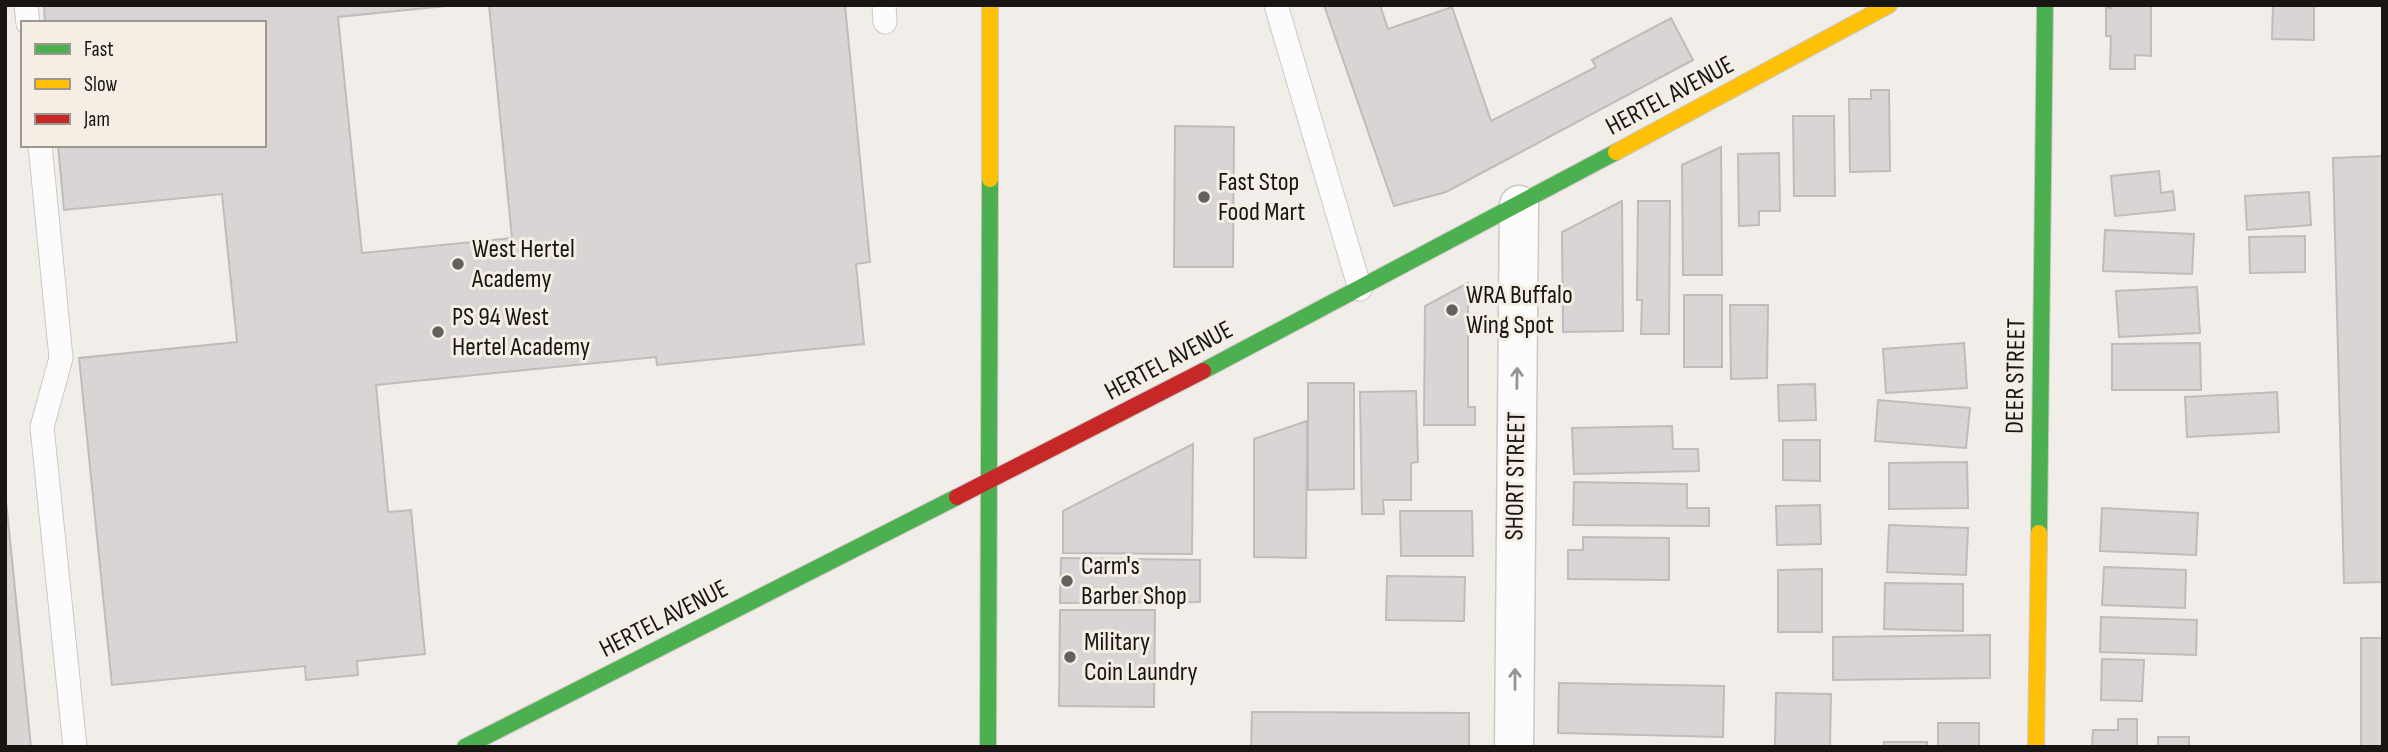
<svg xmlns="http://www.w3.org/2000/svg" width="2388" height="752" font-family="'Sofia Sans Condensed',sans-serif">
<rect width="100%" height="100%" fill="#f1ede8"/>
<g fill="#d9d5d4" stroke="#c0bcbb" stroke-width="2">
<polygon points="44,5 456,5 338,17 362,253 512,238 489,5 845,5 870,262 856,264 864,344 657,365 656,357 376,385 388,512 411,510 425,654 357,661 358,675 306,680 305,666 112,685 79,358 237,342 222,194 64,210 58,145 264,145 264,23 45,23"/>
<polygon points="1324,5 1380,5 1388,29 1452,7 1491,121 1596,67 1592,60 1671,18 1693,60 1446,192 1394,206"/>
<polygon points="2111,5 2151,5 2151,56 2135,55 2135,69 2110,69 2111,36 2106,36 2106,8 2111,8"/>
<polygon points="2273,5 2314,5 2314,40 2272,39"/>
<polygon points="1871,90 1889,90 1890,171 1850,172 1849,99 1871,99"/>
<polygon points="1793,116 1834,116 1835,196 1794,196"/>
<polygon points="1175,126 1234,127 1233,267 1174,267"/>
<polygon points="1721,147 1722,275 1683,275 1682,165"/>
<polygon points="1779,153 1780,211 1759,211 1759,225 1739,226 1738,154"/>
<polygon points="2383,156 2383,582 2344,583 2333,158"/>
<polygon points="2159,171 2161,193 2173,191 2175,210 2115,216 2111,176"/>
<polygon points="2309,192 2311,225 2247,230 2245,196"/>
<polygon points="1622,201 1623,331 1563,332 1562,232"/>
<polygon points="1638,201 1670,201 1669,334 1641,334 1642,300 1637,300"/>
<polygon points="2105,230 2194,234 2192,274 2103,271"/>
<polygon points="2305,236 2305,272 2250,273 2249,237"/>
<polygon points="1468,283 1468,407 1475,407 1475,425 1424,425 1425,306"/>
<polygon points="2197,287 2200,333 2119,337 2116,291"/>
<rect x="1684" y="295" width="38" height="72"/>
<polygon points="1730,305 1768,305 1767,378 1731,379"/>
<polygon points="1964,343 1967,388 1886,393 1883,349"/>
<polygon points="2200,343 2201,390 2112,390 2112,344"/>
<polygon points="1308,383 1354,383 1354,489 1308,490"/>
<polygon points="1815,384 1816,420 1779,421 1778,385"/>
<polygon points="1416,391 1418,462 1411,463 1411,500 1383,500 1384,514 1362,514 1360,392"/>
<polygon points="2277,392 2279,432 2187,437 2185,397"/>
<polygon points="1878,400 1970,408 1966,448 1875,441"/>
<polygon points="1307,421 1306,558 1254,557 1254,439"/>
<polygon points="1672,426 1673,449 1698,449 1699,471 1574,474 1572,428"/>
<polygon points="1783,440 1820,440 1820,481 1783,480"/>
<polygon points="1193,444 1192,554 1063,553 1063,511"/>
<polygon points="1967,462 1968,508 1889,509 1889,463"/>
<polygon points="1574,482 1687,484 1687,508 1709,508 1709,526 1573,525"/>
<polygon points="5,491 31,747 5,747"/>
<polygon points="1820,505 1821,544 1777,545 1776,506"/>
<polygon points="2102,508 2198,513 2196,555 2100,551"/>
<polygon points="1400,511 1472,511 1473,556 1401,556"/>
<polygon points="1889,525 1968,528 1966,575 1887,572"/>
<polygon points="1583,537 1669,538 1669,580 1568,579 1568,550 1583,550"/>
<polygon points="1061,558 1200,560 1200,602 1060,603"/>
<polygon points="2104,567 2186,570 2185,608 2102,605"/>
<polygon points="1822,569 1822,632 1778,632 1778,570"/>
<polygon points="1387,576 1465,577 1464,621 1386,620"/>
<polygon points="1885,583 1963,584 1963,631 1884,629"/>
<polygon points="1060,610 1155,610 1154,707 1059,706"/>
<polygon points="2101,617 2197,620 2196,655 2100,652"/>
<polygon points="1990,635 1990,678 1833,680 1833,637"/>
<rect x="2361" y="638" width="22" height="109"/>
<polygon points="2102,659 2144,660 2142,701 2101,700"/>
<polygon points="1559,683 1724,686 1723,737 1558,733"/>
<polygon points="1776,693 1831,694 1830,747 1775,747"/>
<polygon points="1252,712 1469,713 1469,747 1251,747"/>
<polygon points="2118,719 2137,719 2137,747 2092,747 2093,730 2118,730"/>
<rect x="1938" y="723" width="41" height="24"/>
<rect x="2158" y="737" width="31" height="10"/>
<rect x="1884" y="742" width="43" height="5"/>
</g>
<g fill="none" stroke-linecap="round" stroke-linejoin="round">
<defs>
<g id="lane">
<polyline points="26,5 28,23"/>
<polyline points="884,5 885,22"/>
<polyline points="1276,5 1360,289"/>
<polyline points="40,145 61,358 42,427 75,747"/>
</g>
<polyline id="street" points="1514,747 1519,205"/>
<g id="fast">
<polyline points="1203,371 1616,152"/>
<polyline points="2039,533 2045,5"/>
<polyline points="465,747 957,497"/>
<polyline points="988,747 990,179"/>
</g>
<g id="slow">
<polyline points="1616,152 1889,5"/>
<polyline points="990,179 990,5"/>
<polyline points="2036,747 2039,533"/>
</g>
<polyline id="jam" points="957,497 1203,371"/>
</defs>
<use href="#lane" stroke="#cbc9c5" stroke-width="25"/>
<use href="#street" stroke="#cbc9c5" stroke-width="41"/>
<use href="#fast" stroke="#cbc9c5" stroke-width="18"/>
<use href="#slow" stroke="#cbc9c5" stroke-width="18"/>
<use href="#jam" stroke="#cbc9c5" stroke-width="18"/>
<use href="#lane" stroke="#fdfcfc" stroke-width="23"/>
<use href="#street" stroke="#fdfcfc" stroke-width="38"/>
<use href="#fast" stroke="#4caf50" stroke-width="16"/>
<use href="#slow" stroke="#ffc107" stroke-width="16"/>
<use href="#jam" stroke="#c62828" stroke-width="16"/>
</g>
<defs><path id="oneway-shaft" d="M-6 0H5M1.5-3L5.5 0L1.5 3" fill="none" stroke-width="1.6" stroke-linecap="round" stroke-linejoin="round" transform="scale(1.75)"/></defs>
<g stroke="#969493">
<use href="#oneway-shaft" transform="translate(1517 378) rotate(-89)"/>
<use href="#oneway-shaft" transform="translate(1515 679) rotate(-90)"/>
</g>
<g fill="#64615d" stroke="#f5eee4" stroke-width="2.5">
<circle cx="1204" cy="197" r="7"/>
<circle cx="458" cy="264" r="7"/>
<circle cx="1452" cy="310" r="7"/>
<circle cx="438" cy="332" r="7"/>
<circle cx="1067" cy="581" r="7"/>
<circle cx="1070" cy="657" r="7"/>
</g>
<g text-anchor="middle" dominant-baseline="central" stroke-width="6" stroke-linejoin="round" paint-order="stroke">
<g font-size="26" fill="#181512" stroke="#f5eee4">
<text transform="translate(1670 96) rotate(-28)">HERTEL AVENUE</text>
<text transform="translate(1169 361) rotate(-28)">HERTEL AVENUE</text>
<text transform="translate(2016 376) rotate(-89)">DEER STREET</text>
<text transform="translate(1516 476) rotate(-89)">SHORT STREET</text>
<text transform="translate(664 619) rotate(-27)">HERTEL AVENUE</text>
</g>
<g font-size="26" fill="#181512" stroke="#f5eee4" text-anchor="start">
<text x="1218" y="182">Fast Stop<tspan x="1218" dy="30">Food Mart</tspan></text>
<text x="472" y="249">West Hertel<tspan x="472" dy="30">Academy</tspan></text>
<text x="1466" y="295">WRA Buffalo<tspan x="1466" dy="30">Wing Spot</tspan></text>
<text x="452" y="317">PS 94 West<tspan x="452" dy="30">Hertel Academy</tspan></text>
<text x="1081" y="566">Carm's<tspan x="1081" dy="30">Barber Shop</tspan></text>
<text x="1084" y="642">Military<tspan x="1084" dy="30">Coin Laundry</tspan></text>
</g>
</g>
<rect width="2388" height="752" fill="none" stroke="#181512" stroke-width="14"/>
<rect x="21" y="21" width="245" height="126" fill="#f5eee4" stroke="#9d9790" stroke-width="2"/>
<rect x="35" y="44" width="35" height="10" fill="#4caf50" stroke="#9d9790" stroke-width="2"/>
<text x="84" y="56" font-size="21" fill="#181512">Fast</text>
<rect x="35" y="79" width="35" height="10" fill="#ffc107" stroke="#9d9790" stroke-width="2"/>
<text x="84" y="91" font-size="21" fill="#181512">Slow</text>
<rect x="35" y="114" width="35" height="10" fill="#c62828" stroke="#9d9790" stroke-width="2"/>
<text x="84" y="126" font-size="21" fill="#181512">Jam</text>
</svg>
